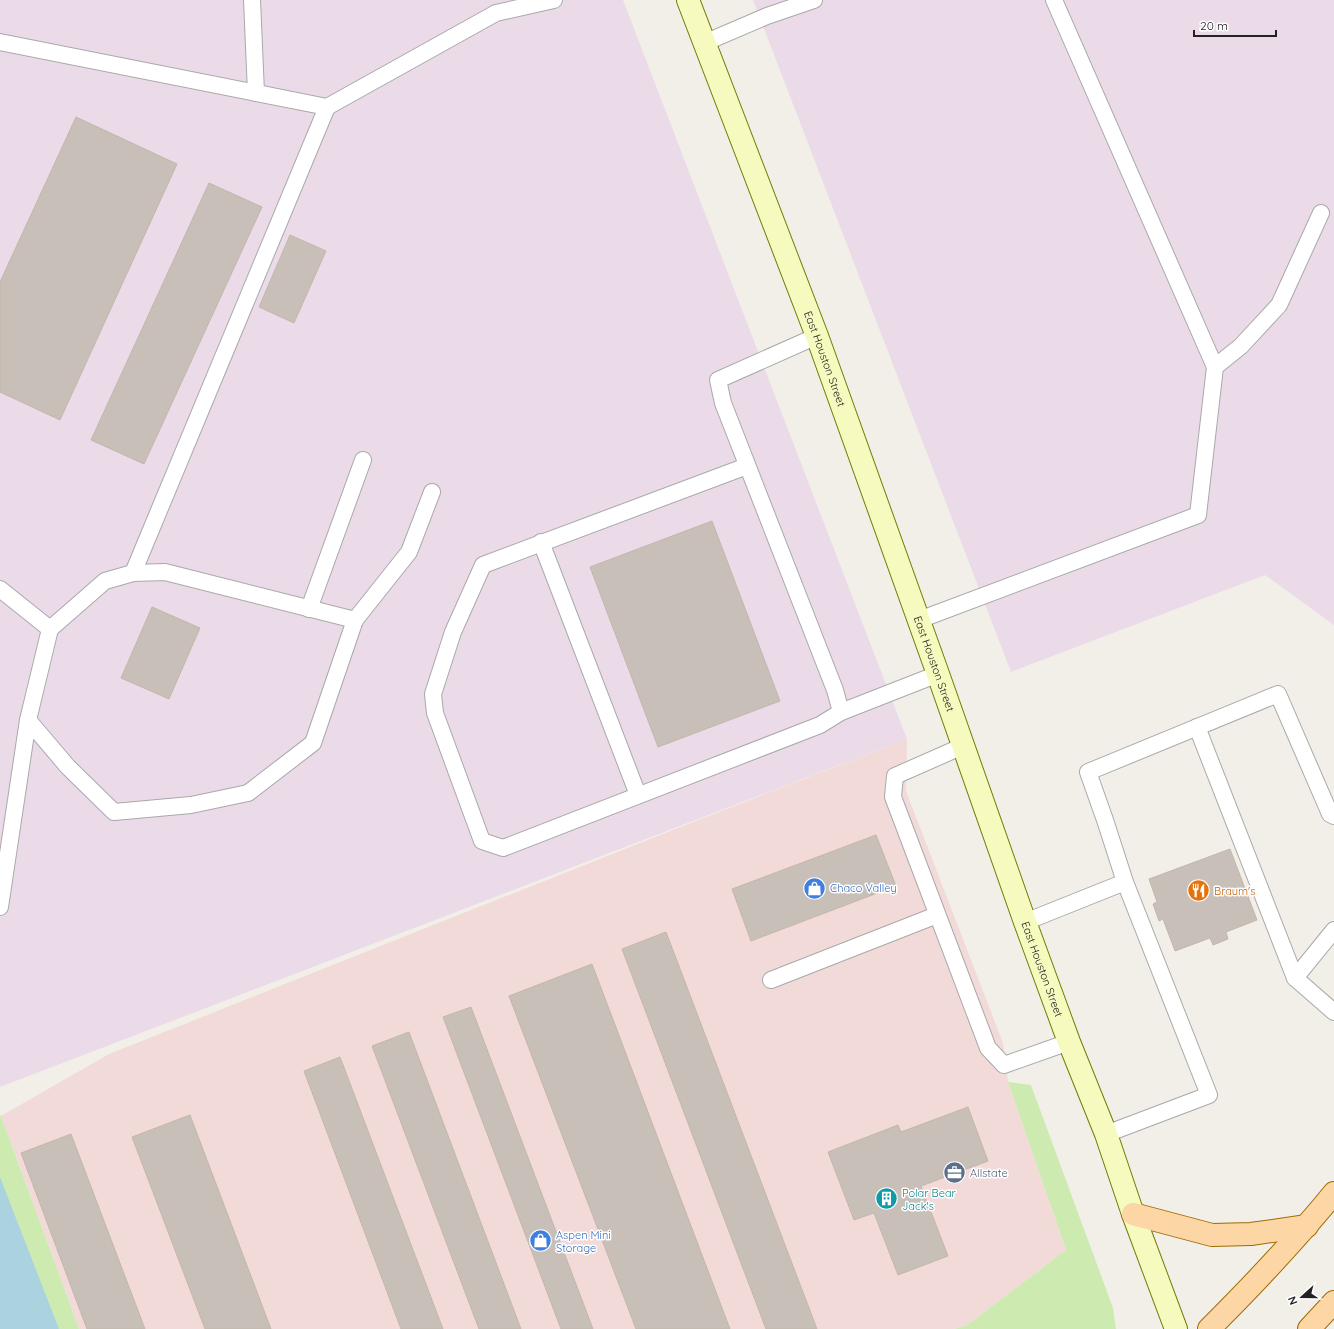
<svg xmlns="http://www.w3.org/2000/svg" width="1334" height="1329" font-family="Quicksand,sans-serif">
<rect width="100%" height="100%" fill="#f2efe9"/>
<polygon fill="#f2dad9" points="907,739 906,791 1003,1043 1008,1082 1066,1250 967,1325 954,1329 79,1329 1,1116 109,1054 665,833"/>
<g fill="#ebdbe8">
<polygon points="0,0 623,0 907,739 0,1087"/>
<polygon points="753,0 1334,0 1334,625 1265,575 1011,672"/>
</g>
<g fill="#cdebb0">
<polygon points="1008,1082 1031,1085 1113,1308 1116,1329 954,1329 967,1325 1066,1250"/>
<polygon points="0,1115 1,1116 79,1329 0,1329"/>
</g>
<polygon fill="#aad3df" points="0,1177 59,1329 0,1329"/>
<g fill="#c7bfb8" stroke="#c4b6ab">
<polygon points="76,117 177,164 60,420 0,392 0,282"/>
<polygon points="209,183 262,207 144,464 91,440"/>
<polygon points="290,235 326,251 294,323 259,307"/>
<polygon points="712,521 780,701 658,747 590,567"/>
<polygon points="152,607 200,628 169,699 121,678"/>
<polygon points="876,835 896,886 751,941 732,889"/>
<polygon points="1230,849 1257,920 1226,932 1228,939 1213,945 1210,938 1175,951 1163,919 1159,921 1153,904 1157,902 1149,879"/>
<polygon points="666,932 817,1329 766,1329 622,949"/>
<polygon points="592,964 730,1329 636,1329 509,996"/>
<polygon points="471,1007 593,1329 561,1329 443,1017"/>
<polygon points="409,1032 521,1329 479,1329 372,1046"/>
<polygon points="340,1057 443,1329 401,1329 304,1071"/>
<polygon points="968,1107 988,1161 921,1186 948,1256 898,1275 874,1213 854,1220 828,1152 898,1125 901,1132"/>
<polygon points="190,1115 271,1329 205,1329 132,1137"/>
<polygon points="71,1134 145,1329 87,1329 21,1153"/>
</g>
<g fill="none" stroke-linecap="round" stroke-linejoin="round">
<defs>
<g id="lane">
<polyline points="252,0 256,93"/>
<polyline points="0,42 327,107 496,13 554,0"/>
<polyline points="704,43 767,16 814,0"/>
<polyline points="817,336 718,380 723,403 835,690 841,712"/>
<polyline points="1215,367 1241,346 1279,305 1321,213"/>
<polyline points="747,466 483,565 453,632 433,694 435,713 482,841 503,848 820,725 841,712 938,674"/>
<polyline points="541,542 638,795"/>
<polyline points="133,573 327,107"/>
<polyline points="0,589 50,629"/>
<polyline points="309,609 363,460"/>
<polyline points="919,620 1198,515 1215,367 1054,0"/>
<polyline points="28,720 68,767 114,812 191,805 248,793 313,743 355,620"/>
<polyline points="1197,727 1295,978"/>
<polyline points="963,746 895,776 893,797 988,1048 1004,1065 1069,1042"/>
<polyline points="0,907 28,720 50,629 105,581 133,573 165,572 355,620 409,552 432,492"/>
<polyline points="1025,922 1125,882"/>
<polyline points="1334,930 1295,978 1334,1012"/>
<polyline points="771,980 937,915"/>
<polyline points="1106,1134 1209,1095 1125,882 1105,820 1088,772 1278,694 1330,814 1334,816"/>
</g>
<g id="secondary">
<path id="s1" d="M688,0L817,336L938,674L1025,922L1069,1042L1106,1134L1133,1214L1176,1329"/>
</g>
<g id="primary">
<polyline points="1133,1214 1212,1235 1251,1234 1307,1226"/>
<path d="M1209,1329C1253,1285 1295,1241 1334,1193"/>
<polyline points="1309,1329 1334,1302"/>
</g>
</defs>
<use href="#lane" stroke="#a9a9a9" stroke-width="18"/>
<use href="#secondary" stroke="#707d05" stroke-width="24"/>
<use href="#primary" stroke="#a06b00" stroke-width="24"/>
<use href="#lane" stroke="#fff" stroke-width="16"/>
<use href="#secondary" stroke="#f7fabf" stroke-width="22"/>
<use href="#primary" stroke="#fcd6a4" stroke-width="22"/>
</g>
<defs>
<symbol id="shop-disc" viewBox="-11 -11 22 22"><circle r="9.5" fill="#3f7fe0" stroke="#fff"/><path d="M-5-2.5h2.3a2.7 3.5 0 0 1 5.4 0H5L5.5 6h-11ZM-1.5-2.5h3a1.5 2.3 0 0 0-3 0Z" fill="#fff"/></symbol>
<symbol id="restaurant-disc" viewBox="-11 -11 22 22"><circle r="9.5" fill="#e8710a" stroke="#fff"/><path d="M-5-6h1v4h1v-4h1v4h1v-4h1v5L-1.5 .5V6h-2V.5L-5-1ZM5-6V6H3V1.5H1.5Q1.5-4 5-6Z" fill="#fff"/></symbol>
<symbol id="office-disc" viewBox="-11 -11 22 22"><circle r="9.5" fill="#5c6f8a" stroke="#fff"/><path d="M-6-3h4V-5.5h4V-3h4V5H-6ZM-1-4.5V-3h2v-1.5ZM-6 0V1H6V0Z" fill="#fff"/></symbol>
<symbol id="building-disc" viewBox="-11 -11 22 22"><circle r="9.5" fill="#0f9aa8" stroke="#fff"/><path d="M-4-6H4V6H1V3H-1V6H-4ZM-2.5-4.3h1.7v1.8h-1.7ZM.8-4.3h1.7v1.8H.8ZM-2.5-1h1.7V.8h-1.7ZM.8-1h1.7V.8H.8Z" fill="#fff"/></symbol>
</defs>
<g fill-rule="evenodd">
<use href="#shop-disc" x="802" y="876" width="25" height="25"/>
<use href="#restaurant-disc" x="1186" y="878" width="25" height="25"/>
<use href="#office-disc" x="942" y="1160" width="25" height="25"/>
<use href="#building-disc" x="874" y="1186" width="25" height="25"/>
<use href="#shop-disc" x="528" y="1228" width="25" height="25"/>
</g>
<g text-anchor="middle" dominant-baseline="central" stroke-width="3" stroke-linejoin="round" paint-order="stroke">
<g font-size="11" fill="#222" stroke="#fff">
<text stroke="none"><textPath href="#s1" startOffset="384">East Houston Street</textPath></text>
<text stroke="none"><textPath href="#s1" startOffset="708">East Houston Street</textPath></text>
<text stroke="none"><textPath href="#s1" startOffset="1032">East Houston Street</textPath></text>
</g>
<g font-size="11" fill="#366cbe" stroke="#fff" text-anchor="start">
<text x="830" y="888">Chaco Valley</text>
<text x="556" y="1235">Aspen Mini<tspan x="556" dy="13">Storage</tspan></text>
</g>
<g font-size="11" fill="#c56008" stroke="#fff" text-anchor="start">
<text x="1214" y="891">Braum's</text>
</g>
<g font-size="11" fill="#4e5e75" stroke="#fff" text-anchor="start">
<text x="970" y="1173">Allstate</text>
</g>
<g font-size="11" fill="#0d838f" stroke="#fff" text-anchor="start">
<text x="902" y="1193">Polar Bear<tspan x="902" dy="13">Jack's</tspan></text>
</g>
</g>
<g transform="translate(1302 1297) rotate(249)" stroke="#ffffff" stroke-width="3" paint-order="stroke">
<path d="M0-3L7 15L0 10L-7 15Z" fill="#222222"/>
<text y="-6" font-size="11" font-weight="bold" text-anchor="middle" fill="#222222">N</text>
</g>
<path d="M1194 30v6h82v-6" fill="none" stroke="#222222" stroke-width="2"/>
<text x="1200" y="30" font-size="12" fill="#222222" stroke="#ffffff" stroke-width="3" paint-order="stroke">20 m</text>
</svg>
